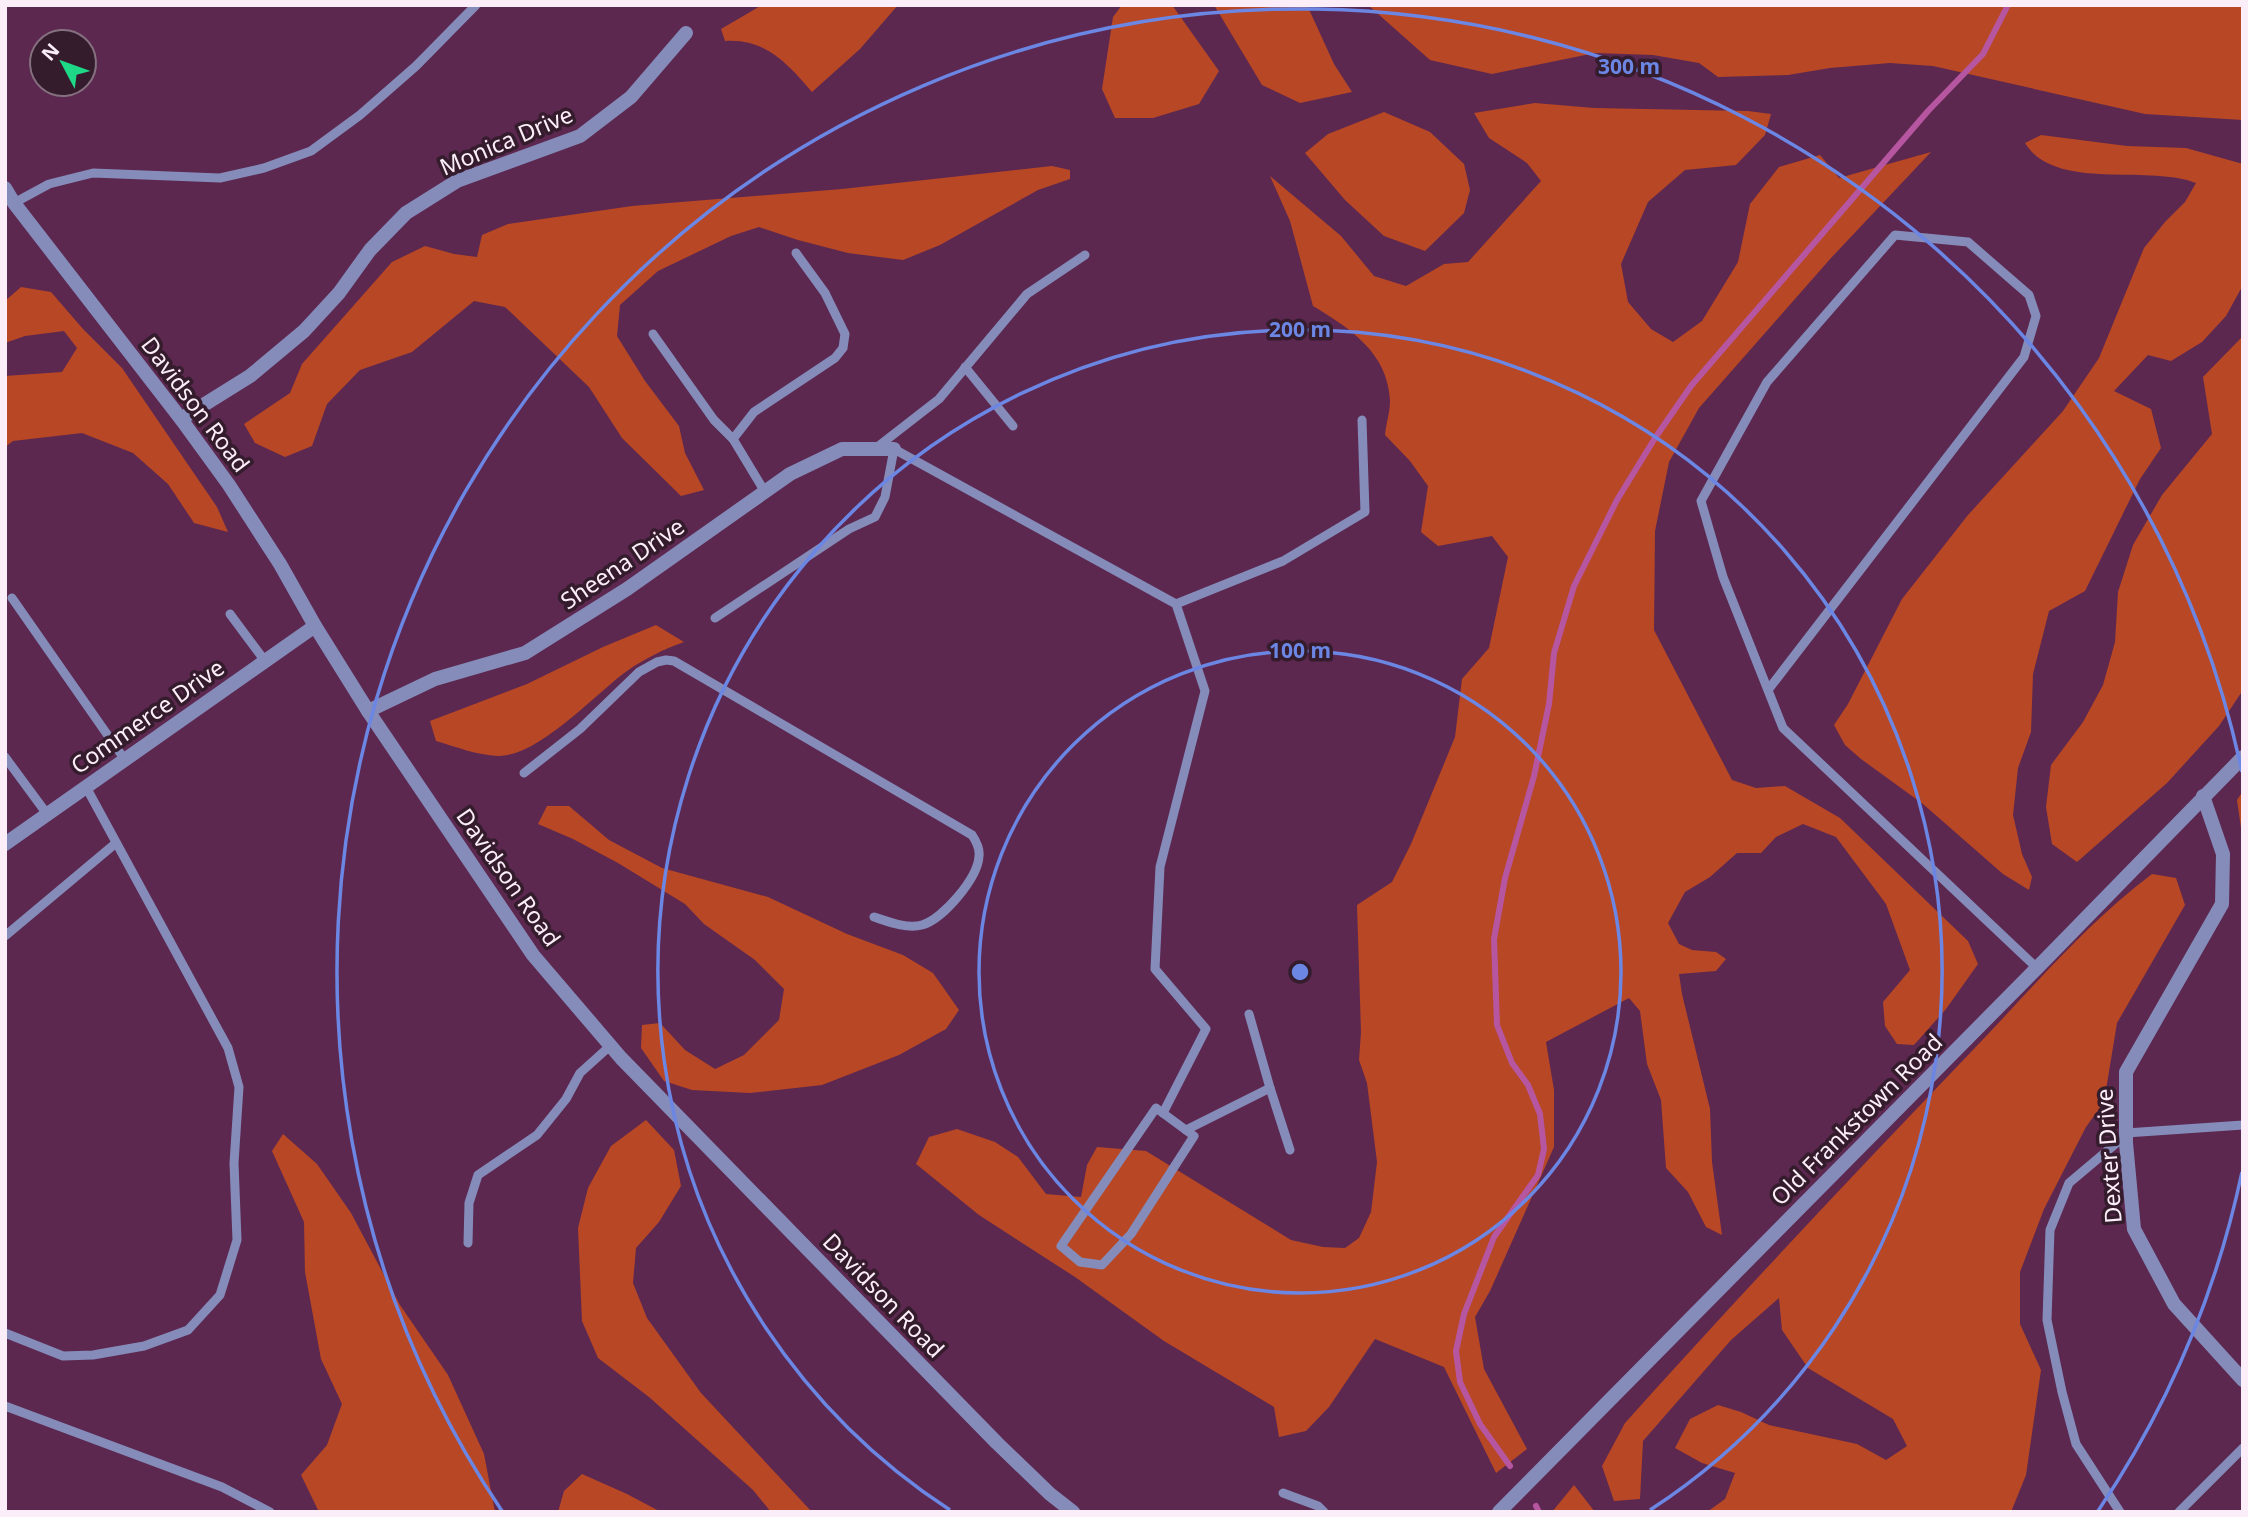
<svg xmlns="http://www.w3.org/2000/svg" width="2248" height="1517" font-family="'Noto Sans',sans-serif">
<rect width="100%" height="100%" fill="#5c2850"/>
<g fill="#b84725">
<path d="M762,5H898L860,49L812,92C788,64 765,38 725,41L721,29Z"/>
<polygon points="1122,5 1172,5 1219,71 1199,104 1153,118 1115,118 1102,89 1113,17"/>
<polygon points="1214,5 1307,5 1334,64 1352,92 1300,103 1262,85"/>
<polygon points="1368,5 2243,5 2243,120 2145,114 1933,66 1890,63 1830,68 1788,75 1718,77 1699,63 1653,55 1595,53 1492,74 1430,60"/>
<path d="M1535,103L1594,108L1748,111L1771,114L1765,135L1736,165L1685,170L1648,202L1621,264L1628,302L1651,329L1673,342L1702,321L1738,262L1750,204L1779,167L1820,155L1839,178L1931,152L1831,258L1699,408L1669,462L1655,531L1654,630L1732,780L1756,788L1785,786L1840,818L1968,941L1978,964L1946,1009L1914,1045L1897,1044L1885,1026L1883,1002L1910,970L1886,904L1836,837L1803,824L1776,837L1761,853H1737L1710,877L1685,892L1668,923L1679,944L1692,950L1716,952L1726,959L1716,971L1679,974L1682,994L1710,1109L1712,1162L1722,1235L1706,1227L1688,1192L1666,1168L1661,1100L1647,1064L1640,1011L1629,998L1546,1042L1554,1090V1147L1490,1291L1475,1317L1484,1369L1527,1449L1496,1473L1444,1367L1375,1339L1329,1407L1306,1431L1279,1437L1274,1407L1164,1341L1075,1277L979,1215L916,1164L929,1137L957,1129L995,1142L1018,1157L1046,1194L1081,1197L1087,1165L1097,1147L1146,1151L1291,1240L1323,1247L1345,1248L1359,1238L1371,1212L1377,1162L1367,1083L1359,1060L1361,1032L1357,905L1392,882L1411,844L1455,737L1462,679L1489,648L1508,557L1492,536L1438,546L1421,532L1428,486L1410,461L1385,435C1386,424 1390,412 1390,401C1388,353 1351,329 1313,306L1290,221L1270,176L1341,236L1374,276L1406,286L1444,264L1468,262L1541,181L1527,163L1489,138L1474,113Z"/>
<polygon points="1384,112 1430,132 1464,164 1470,190 1464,213 1425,251 1384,236 1345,200 1305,153 1328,134"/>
<path d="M2041,135L2127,146L2186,148L2243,164V285L2226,316L2202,342L2171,361L2148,355L2114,391L2151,409L2161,448L2140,479L2085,591L2049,611L2033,674L2031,732L2018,768L2013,815L2022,854L2032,877L2029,890L2003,874L1923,804L1861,759L1845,745L1834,725L1848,704L1902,599L1968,515L2063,411L2099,358L2144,248L2165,222L2185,202L2196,183C2148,164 2055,192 2025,143Z"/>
<polygon points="1052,166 1070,170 1070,179 1038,190 940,245 903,260 848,253 798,240 759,227 731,236 658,271 620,305 617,336 645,381 679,426 685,453 704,490 681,496 622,438 589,387 505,307 474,301 412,352 360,370 327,404 312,446 285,457 255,443 244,424 290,393 302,364 392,262 425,246 454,254 477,257 482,235 508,224 632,206 842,189"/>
<polygon points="21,287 51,292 83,329 122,368 217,507 228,532 194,523 168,484 133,453 82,433 13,441 5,447 5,376 62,372 77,348 64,331 25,336 5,343 5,301"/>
<polygon points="2243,336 2243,690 2219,726 2167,783 2077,862 2052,844 2046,807 2051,765 2083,722 2103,685 2115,642 2118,592 2133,545 2162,495 2212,434 2203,377"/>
<path d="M656,625L684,642C664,649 644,659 627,671C595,694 538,757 498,756C477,755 456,747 436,741L430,721L527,684L603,647Z"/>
<polygon points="2243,791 2243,842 2237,800"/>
<polygon points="547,806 569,806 609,840 662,868 768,897 847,934 903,955 933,973 959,1010 946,1029 899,1055 822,1085 750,1093 692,1090 664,1081 641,1048 642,1025 660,1023 685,1050 715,1069 744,1055 779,1020 784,989 755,960 704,924 685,904 618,863 573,839 538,824"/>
<path d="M2152,874L2176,878L2185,905L2117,1023L2104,1102L2086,1127L2044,1209L2020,1272V1324L2041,1370L2026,1475L2011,1512H1707L1725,1499L1735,1473L1702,1463L1675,1448L1690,1419L1718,1405L1741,1412L1769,1425L1857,1444L1886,1460L1907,1446L1893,1419L1808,1368L1782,1330L1779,1298L1731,1340L1643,1441L1640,1499L1614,1501L1602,1466L1625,1423C1738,1297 1854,1174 1971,1052C2030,991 2084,925 2152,874Z"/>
<polygon points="646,1120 674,1150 681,1186 659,1222 636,1248 633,1283 647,1318 701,1393 812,1512 771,1512 753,1490 649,1397 598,1358 582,1321 578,1228 588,1188 611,1146"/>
<polygon points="283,1134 317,1164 351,1213 400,1305 448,1375 484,1454 495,1512 319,1512 301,1475 327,1445 342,1404 321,1359 305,1272 304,1222 272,1151"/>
<polygon points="582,1474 627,1494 661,1512 558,1512 564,1491"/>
<polygon points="1574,1485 1595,1512 1552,1512"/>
</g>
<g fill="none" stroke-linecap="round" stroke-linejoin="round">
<g stroke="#b756a0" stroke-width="6">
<polyline points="1510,1466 1480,1424 1460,1382 1456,1351 1464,1314 1494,1237 1538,1175 1544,1149 1540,1114 1528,1085 1512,1063 1497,1025 1494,939 1505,878 1534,776 1549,704 1554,653 1574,586 1617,500 1655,438 1691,386 1928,111 1983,54 2008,5"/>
<polyline points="1536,1506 1539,1512"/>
</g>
<g stroke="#858cba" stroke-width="9">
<polyline points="14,203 49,184 93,173 220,178 264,168 311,151 360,115 416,66 476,5"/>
<polyline points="653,334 714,420 733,439 765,492"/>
<polyline points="965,367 1013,426"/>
<polyline points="733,439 754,412 835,358 843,348 845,334 825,293 796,253"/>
<polyline points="876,448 939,399 1027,294 1085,255"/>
<polyline points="12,598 125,760"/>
<polyline points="1176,604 1283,561 1365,512 1362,420"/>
<polyline points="230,614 265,661"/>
<polyline points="715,618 849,529 875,517 885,497 894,449 1176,604 1205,691 1160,867 1155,969 1206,1029 1163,1113"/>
<polyline points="1768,690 2024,357 2036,316 2029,295 1968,242 1895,235 1767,382 1701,501 1723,577 1783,728 2037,968"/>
<polyline points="5,757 47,814"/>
<path d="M524,773L580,729L639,672L657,662L666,660L674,661L972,835C976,841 980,849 979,856C978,878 943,919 922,925C907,929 889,922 874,917"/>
<polyline points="5,936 116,843"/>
<polyline points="1270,1088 1290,1150"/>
<polygon points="1156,1108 1194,1136 1131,1234 1102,1265 1080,1262 1061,1246"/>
<polyline points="1186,1130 1270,1088 1249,1014"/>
<polyline points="2126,1133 2243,1125"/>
<polyline points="468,1243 469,1203 478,1175 537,1135 566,1099 580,1073 610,1046"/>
<polyline points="5,1333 63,1356 93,1355 144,1346 188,1330 220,1295 237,1240 234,1163 239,1087 228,1048 86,787"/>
<polyline points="5,1406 222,1487 270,1512"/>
<polyline points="1283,1493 1318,1506 1324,1512"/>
<polyline points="2120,1512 2076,1444 2062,1392 2047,1320 2050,1230 2069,1183 2126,1135"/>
<polyline points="2179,1512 2243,1448"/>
</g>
<g stroke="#858cba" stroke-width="14">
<polyline points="181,419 250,376 304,331 339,293 370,250 406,213 457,181 580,136 631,97 686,33"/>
<polyline points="368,711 435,679 525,653 627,589 790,474 842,449 894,449"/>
<polyline points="2203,796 2223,854 2222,904 2126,1072 2126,1143 2134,1229 2174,1304 2243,1380"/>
<polyline points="5,844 315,626"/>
</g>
<g stroke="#858cba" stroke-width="14">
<polyline points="5,188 14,203 181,419 229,485 280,564 315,626 368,711 533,955 621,1058 997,1443 1050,1494 1073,1512"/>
<polyline points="1499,1512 2037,968 2243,757"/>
</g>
</g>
<g fill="none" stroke="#6b86e3" stroke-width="3.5">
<circle cx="1300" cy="972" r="321"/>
<path d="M950 1510A642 642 0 1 1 1650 1510"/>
<path d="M2242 1172A963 963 0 0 1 2098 1511M502 1511A963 963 0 1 1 2242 772"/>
</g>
<g text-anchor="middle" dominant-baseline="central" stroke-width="7" stroke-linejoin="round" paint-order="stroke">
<g font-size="23" fill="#fceef8" stroke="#341c2d">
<text transform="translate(506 140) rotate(-23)">Monica Drive</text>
<text transform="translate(196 404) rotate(53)">Davidson Road</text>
<text transform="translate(622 563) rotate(-34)">Sheena Drive</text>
<text transform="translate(147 716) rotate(-35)">Commerce Drive</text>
<text transform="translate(509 877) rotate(55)">Davidson Road</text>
<text transform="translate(1856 1119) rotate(-45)">Old Frankstown Road</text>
<text transform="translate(2108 1156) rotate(-94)">Dexter Drive</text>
<text transform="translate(884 1295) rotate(46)">Davidson Road</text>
</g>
</g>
<circle cx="1300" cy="972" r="10" fill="#6b86e3" stroke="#341c2d" stroke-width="3.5"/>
<g font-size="21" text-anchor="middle" font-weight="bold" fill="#6b86e3" stroke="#341c2d" stroke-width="7" stroke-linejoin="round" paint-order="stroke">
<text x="1629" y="74">300 m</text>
<text x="1300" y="337">200 m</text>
<text x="1300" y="658">100 m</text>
</g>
<rect width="2248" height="1517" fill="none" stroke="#fceef8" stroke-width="14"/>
<g transform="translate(63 63) rotate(311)"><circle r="33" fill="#341c2d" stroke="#84707e" stroke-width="2"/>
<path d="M0-5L12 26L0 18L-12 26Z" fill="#1ed887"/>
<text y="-10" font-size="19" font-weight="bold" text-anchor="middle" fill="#fceef8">N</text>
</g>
</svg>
